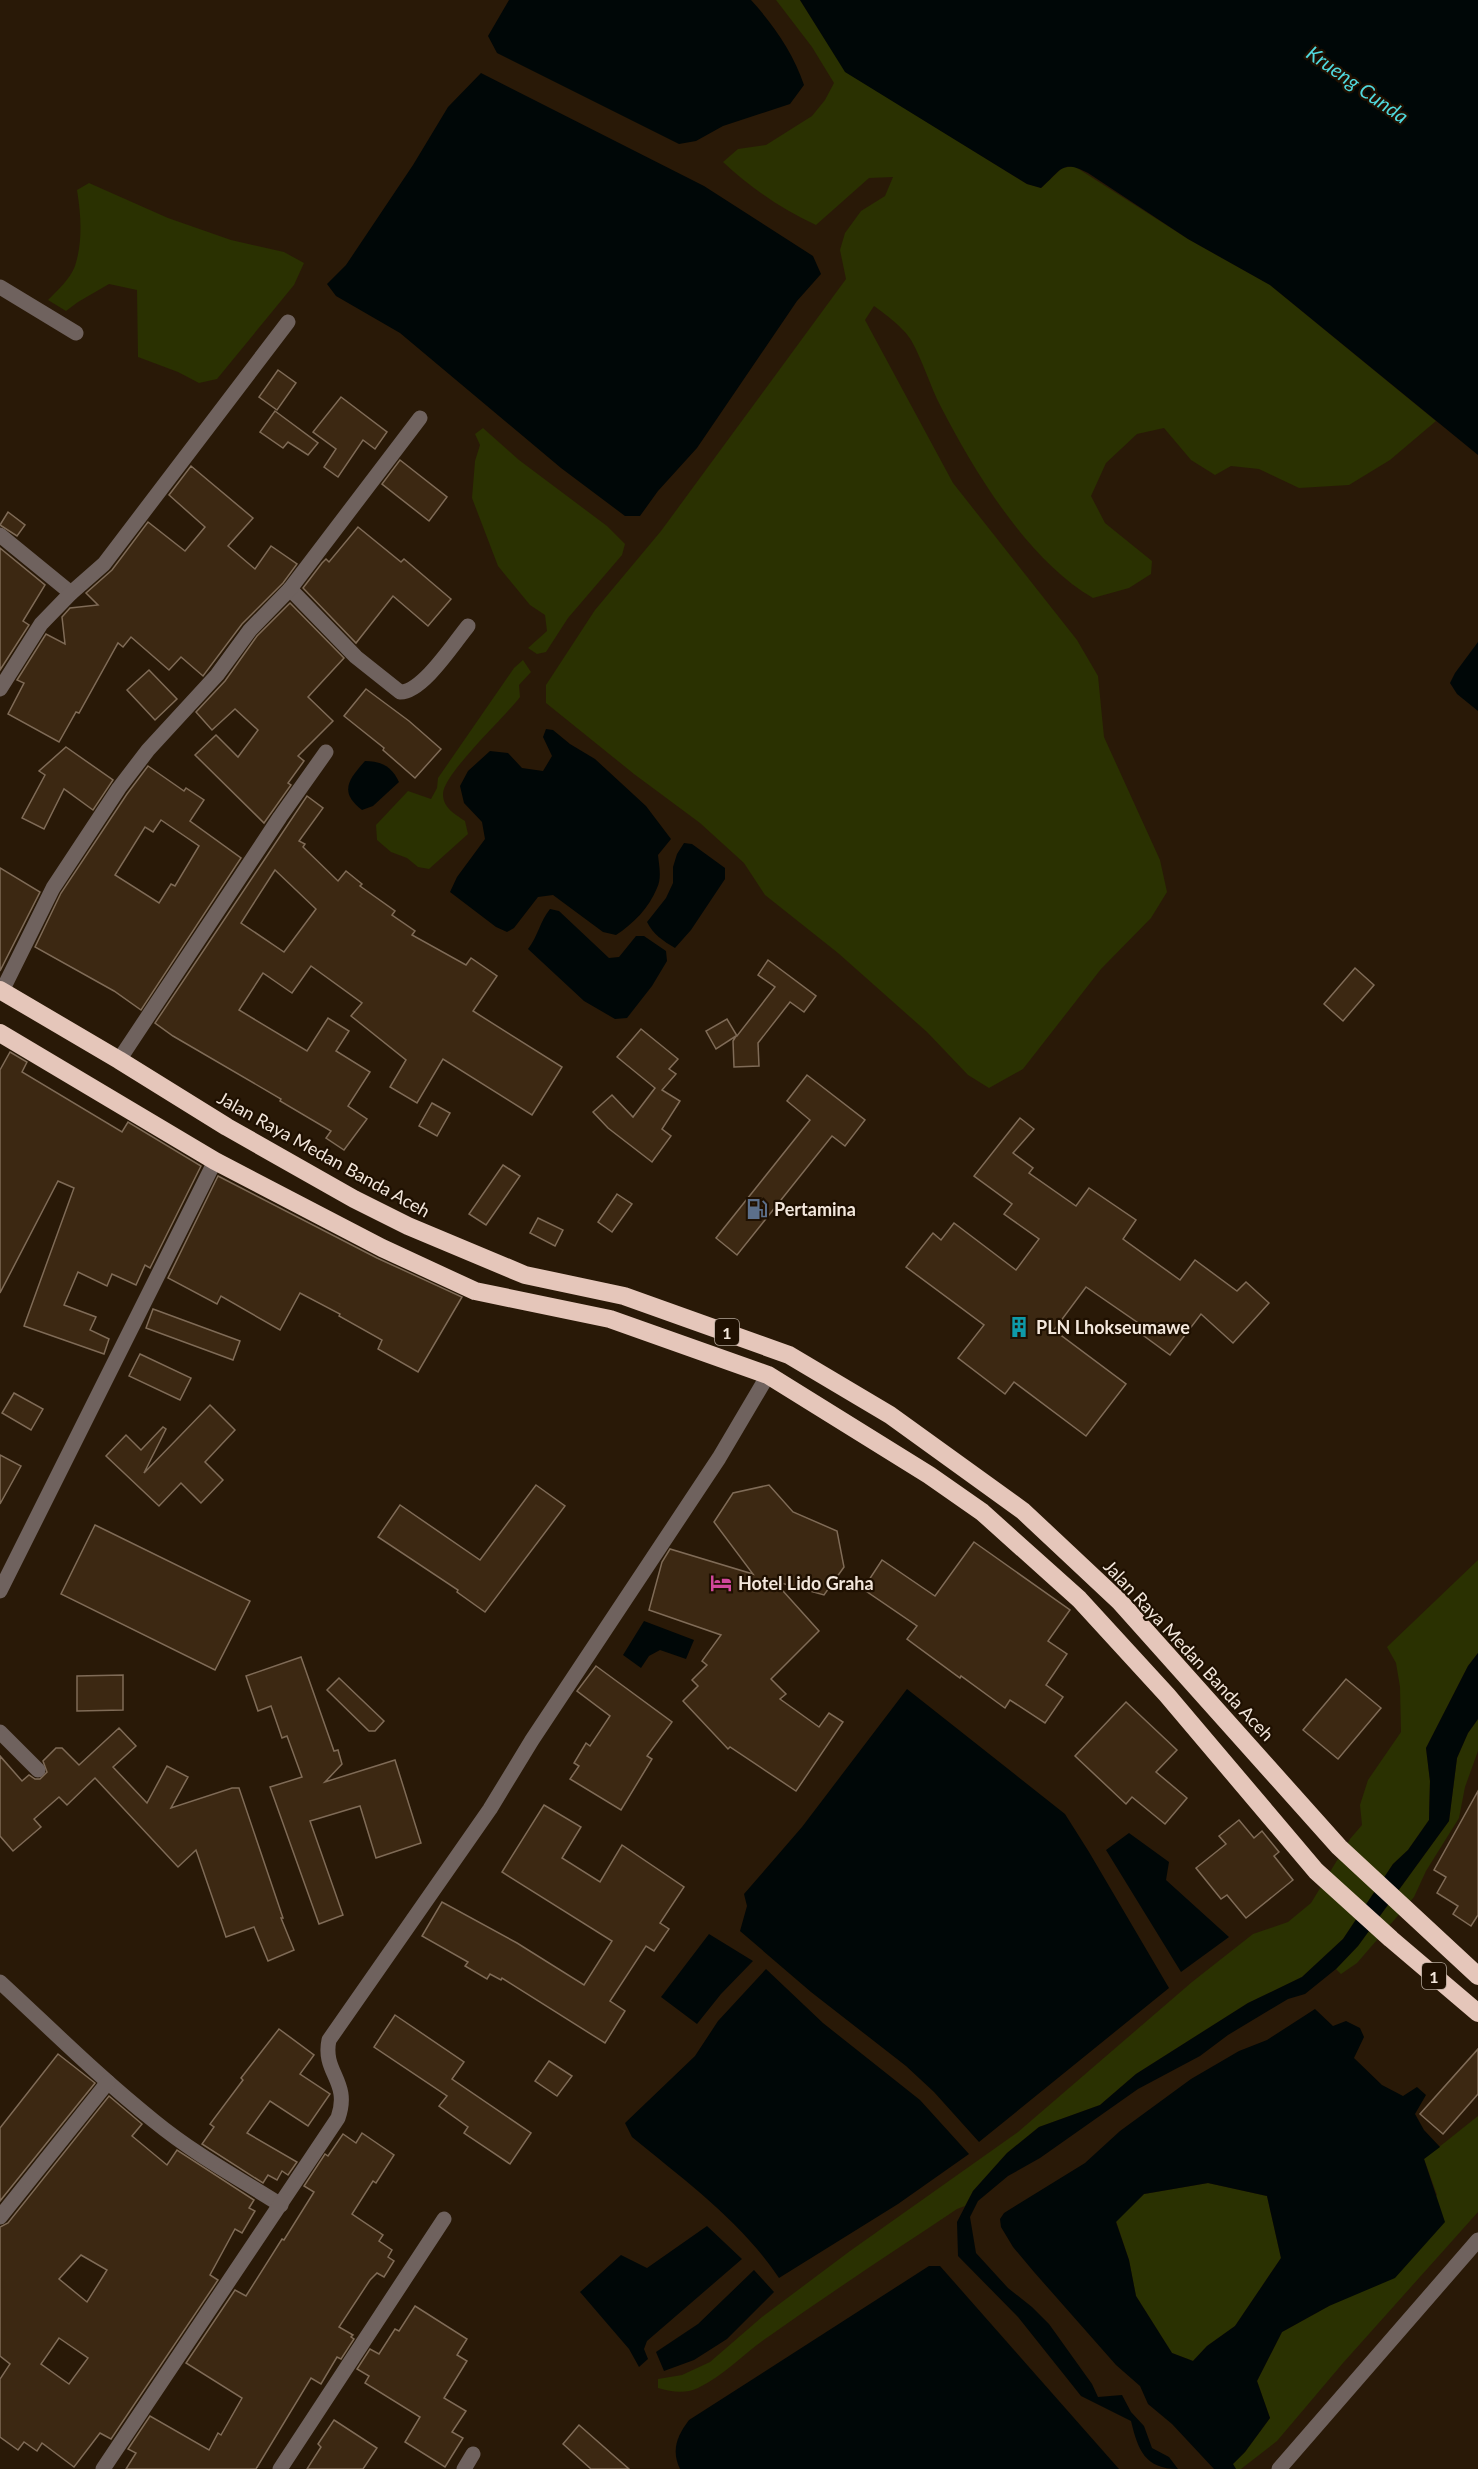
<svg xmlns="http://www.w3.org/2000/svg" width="1478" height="2469" font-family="Lato,sans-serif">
<rect width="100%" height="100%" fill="#291907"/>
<g fill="#2a3101">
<path d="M776,0H800L846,72L1027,184L1041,188L1062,168L1074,166L1188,239L1270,285L1436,421L1390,460L1349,485L1299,488L1259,469L1231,466L1215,475L1191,460L1164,428L1137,434L1106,463L1091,496L1105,523L1152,561L1151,574L1129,588L1093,598C1028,560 975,473 941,407C930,386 923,361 911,340C904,328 885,314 874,306L865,320L953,483L1077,640L1098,676L1104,737L1160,860L1167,892L1151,918L1101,969L1023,1069L989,1088L968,1075L927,1032L838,953L765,895L744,863L700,823L634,774L546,703V685L595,610L661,531L846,279L840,250L845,233L861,211L885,196L893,177L869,178L816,225C781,209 751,188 723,162L738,149L766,145L812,116L825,100L834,83L812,47Z"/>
<path d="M89,183L168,218L231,240L284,252L304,263L294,285L217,379L199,383L178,372L138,357L137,290L109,284L78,302L66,311L48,300C58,290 70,279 75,266C83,241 81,215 77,190Z"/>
<polygon points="483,428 519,460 607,526 625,544 622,555 568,618 546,652 537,654 528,648 547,631 545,615 530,605 498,566 472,498 475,461 480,445 475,434"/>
<path d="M523,660L531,672L519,685L520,697C505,717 443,774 443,794C443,808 455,814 465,821L468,834L429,869L418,867L407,858L391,852L377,840L376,825L408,791L431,799L437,788L438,778L514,668Z"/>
<path d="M1478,1560V1653L1468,1666L1426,1748L1430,1781L1429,1820L1408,1850L1393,1864L1343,1939L1302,1977L1248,2003L1136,2074L1100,2105L1039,2127L1007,2153L973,2191L965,2206L957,2209C894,2251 830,2293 768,2337C744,2353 725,2375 698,2388C685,2394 672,2392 658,2388V2379L682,2375L710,2362L762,2317L850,2251L1018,2132L1192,1982L1253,1934L1288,1922L1311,1903L1350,1839L1362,1825L1360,1805L1368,1780L1401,1732L1400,1687L1396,1663L1387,1647Z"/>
<polygon points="1478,1719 1478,1751 1465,1787 1459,1818 1426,1871 1414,1897 1357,1963 1341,1974 1336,1969 1358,1946 1449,1821 1457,1758 1468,1733"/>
<polygon points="1478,2116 1478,2212 1343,2363 1277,2441 1241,2469 1236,2469 1232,2464 1245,2452 1270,2418 1257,2381 1282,2332 1329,2306 1437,2195 1424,2159"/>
<polygon points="1208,2183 1267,2196 1281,2258 1235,2326 1207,2346 1193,2361 1172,2353 1136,2296 1129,2260 1116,2221 1144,2194"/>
</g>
<g fill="#000707" fill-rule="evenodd">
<path d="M509,0H751C773,24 794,54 804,85L790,104L723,126L696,141L679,144L497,53L488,36Z"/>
<path d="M800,0H1478V455L1270,285L1188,239L1088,173C1061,159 1061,171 1041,188L1027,184L845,72Z"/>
<polygon points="481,73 704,186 813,256 821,274 797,301 697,448 658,491 640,516 625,516 561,468 400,333 336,296 327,284 346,265 413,165 448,107"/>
<polygon points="1478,642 1478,711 1457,694 1450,683 1455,673"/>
<path d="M546,729L553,730L570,744L595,759L646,806L671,839L658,855C659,865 662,878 657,888C649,908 633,924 616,935L603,932L553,895L538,897L514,928L507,932L496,927L450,892L457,877L485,839L482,822L464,803L460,786L468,771L490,751L508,753L522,768L543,771L552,756L543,737Z"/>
<path d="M365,761C382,761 392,767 399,782L373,806L362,810C339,792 348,780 365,761Z"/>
<path d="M684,843L692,844L725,868V879L691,930L675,948C663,941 653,934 647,922L666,898L673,883V867L677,854Z"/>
<path d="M550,909L559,911L609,958L619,957L636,936H644L666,951L667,961L652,986L627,1018L615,1019L584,1001L528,949C538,936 540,921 550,909Z"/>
<polygon points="644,1621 694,1640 686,1659 660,1650 649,1656 641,1668 623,1655"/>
<path d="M1478,1653V1719L1468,1733L1457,1758L1449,1821L1358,1946L1336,1969L1305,1994L1288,1999L1228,2035L1200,2056L1138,2089L1040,2158L1008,2176L978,2201L970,2217L976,2253L1008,2288L1032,2307L1049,2324L1092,2384L1098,2397L1122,2395L1131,2412L1144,2426L1152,2448L1169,2457L1178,2469C1145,2469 1138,2450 1131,2421L1081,2396L1018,2317L958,2256L957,2222L973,2191L1007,2153L1039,2127L1100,2105L1136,2074L1248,2003L1302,1977L1343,1939L1393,1864L1408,1850L1429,1820L1430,1781L1426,1748L1468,1666Z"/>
<polygon points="907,1689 1065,1814 1089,1852 1169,1988 979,2142 934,2092 906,2066 811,1992 740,1931 747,1906 744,1894 802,1827"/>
<polygon points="1129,1833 1169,1862 1166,1880 1229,1937 1181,1972 1106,1850"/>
<polygon points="709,1934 753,1961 721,1994 697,2024 661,1997"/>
<path d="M766,1969L823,2023L920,2100L969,2154L898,2204L779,2278C741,2221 684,2180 632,2137L625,2123L695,2056L718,2021Z"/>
<path d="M1315,2009L1333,2026L1346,2021L1360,2028L1364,2037L1354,2058L1382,2085L1403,2096L1417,2087L1426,2095L1415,2114L1424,2130L1440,2147L1424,2159L1445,2222L1395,2278L1329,2306L1282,2332L1257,2381L1270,2418L1245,2452L1233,2464L1236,2469H1214L1172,2424L1148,2404L1140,2386L1116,2365L1034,2272L1013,2247L1001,2227L1000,2219L1004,2213L1085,2163L1120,2131L1191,2079L1239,2051L1267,2040ZM1208,2183L1267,2196L1281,2258L1235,2326L1207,2346L1193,2361L1172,2353L1136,2296L1129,2260L1116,2222L1144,2194Z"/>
<polygon points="707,2226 742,2259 647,2341 644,2349 648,2359 639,2367 629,2349 580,2292 621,2255 647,2268"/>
<path d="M929,2266H940L1119,2469H680C671,2450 677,2436 689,2420Z"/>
<polygon points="754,2270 774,2292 727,2339 694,2360 664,2371 656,2352 698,2324"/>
</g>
<g fill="#3c2812" stroke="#7f6b57" stroke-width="1.5" fill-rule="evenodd">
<polygon points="278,370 296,383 277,410 259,397"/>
<polygon points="341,397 387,432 375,449 363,440 338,477 324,467 336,449 313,432"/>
<polygon points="275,411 318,443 308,455 288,442 283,448 260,432"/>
<polygon points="400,460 447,497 429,521 382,484"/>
<polygon points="191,466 253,518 228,546 255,569 271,546 297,564 283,583 242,624 203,676 181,657 169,670 131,637 123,647 118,643 79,713 76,712 59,742 8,714 24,683 17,680 46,634 65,644 62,617 70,608 98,605 86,593 112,570 148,522 185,551 205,527 169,495"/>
<polygon points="8,512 25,525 17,536 0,525"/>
<polygon points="358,527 401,562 404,559 451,599 428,626 393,596 356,643 303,588 322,563 326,559 329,562"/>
<polygon points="0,548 45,585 23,621 29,625 0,670"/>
<polygon points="290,603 344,658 308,697 333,721 298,756 304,761 288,783 291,785 264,823 195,755 216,735 238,757 258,730 235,709 212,730 196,712 225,681 257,636"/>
<polygon points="149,670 177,699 155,720 127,690"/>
<polygon points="366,689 409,721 441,749 415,778 383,750 384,748 344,716"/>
<polygon points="66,747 113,780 93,810 64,789 44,829 22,818 45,775 39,771"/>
<path d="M148,766L184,791L186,788L204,800L190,821L241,858L141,1010L114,991L35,947L61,893L127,794ZM161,820L199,846L175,886L171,884L159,903L115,875L145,827L153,832Z"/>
<path d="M307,796L323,808L299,841L305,844L303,847L338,881L346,871L362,884L360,886L395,911L392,915L415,931L412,935L466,965L471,958L497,976L473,1011L562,1067L532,1115L443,1059L417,1103L390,1087L406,1060L351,1016L362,1003L311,966L292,993L263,973L239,1010L307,1051L328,1018L349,1031L336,1051L370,1072L348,1106L367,1119L344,1150L326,1138L331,1131L280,1101L281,1099L173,1036L155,1023ZM275,870L316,909L284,952L241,923Z"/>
<polygon points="0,868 40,892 0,971"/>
<polygon points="768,960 816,996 804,1012 790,1002 758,1043 759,1066 734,1067 733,1041 736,1036 716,1049 706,1031 727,1019 737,1036 775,987 758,975"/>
<polygon points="1355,968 1374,985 1343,1021 1324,1004"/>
<polygon points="641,1029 678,1059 669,1069 676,1074 662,1090 680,1101 662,1129 671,1136 652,1162 608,1128 593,1112 612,1095 633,1117 655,1088 617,1057"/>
<polygon points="10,1052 27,1062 22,1072 122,1132 128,1122 201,1166 150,1268 145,1265 136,1285 112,1274 107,1286 78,1272 64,1305 96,1317 90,1330 109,1339 104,1354 24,1326 74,1188 58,1181 0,1293 0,1070"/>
<polygon points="807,1075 865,1120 845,1146 832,1136 737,1255 716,1238 810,1120 787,1101"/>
<polygon points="432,1103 450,1113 437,1136 419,1126"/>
<polygon points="1020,1118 1034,1129 1013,1153 1033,1168 1029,1173 1076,1206 1089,1188 1136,1220 1123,1239 1180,1280 1195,1260 1237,1291 1246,1282 1269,1303 1233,1343 1201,1314 1170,1355 1140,1333 1144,1327 1086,1287 1054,1330 1126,1384 1086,1436 1014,1382 1005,1394 958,1358 984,1325 906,1267 933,1233 941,1240 954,1223 1016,1270 1039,1239 1004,1214 1012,1204 974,1176"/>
<polygon points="503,1165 520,1176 486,1225 469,1214"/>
<polygon points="218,1176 377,1258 462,1297 418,1372 378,1349 382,1340 339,1316 340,1314 300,1293 280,1330 221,1296 217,1304 168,1278"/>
<polygon points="617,1194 632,1204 612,1232 598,1222"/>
<polygon points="538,1218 563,1230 555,1246 530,1233"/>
<polygon points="153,1309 240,1341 233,1360 146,1328"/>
<polygon points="140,1354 191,1378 180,1400 129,1376"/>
<polygon points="14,1393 43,1409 31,1430 2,1413"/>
<polygon points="210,1405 235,1430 205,1462 223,1480 201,1503 181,1483 159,1506 106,1456 126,1435 141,1450 163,1427 166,1429 144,1473"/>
<polygon points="0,1455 21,1466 0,1504"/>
<polygon points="536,1485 565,1506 485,1612 457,1592 458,1590 378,1537 400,1505 480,1560"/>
<polygon points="769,1485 793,1512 837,1531 844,1567 824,1595 774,1581 819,1631 771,1679 786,1694 780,1699 819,1727 829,1713 843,1722 796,1791 730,1747 728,1749 683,1701 698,1686 692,1680 707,1665 702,1661 721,1635 649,1610 662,1562 670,1549 753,1574 714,1522 733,1493"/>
<polygon points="95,1525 250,1601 215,1670 61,1594"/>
<polygon points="974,1542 1070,1610 1048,1641 1067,1654 1046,1685 1063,1697 1045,1723 1010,1700 1005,1708 961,1676 960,1678 907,1639 917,1626 863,1589 882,1560 935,1596"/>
<polygon points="301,1657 334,1751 338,1750 342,1764 325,1782 395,1760 421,1843 376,1858 360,1806 310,1821 343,1915 319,1924 270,1787 302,1777 287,1736 282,1738 271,1706 258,1711 246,1676"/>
<polygon points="596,1666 672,1722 647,1756 652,1759 621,1810 570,1779 579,1766 574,1763 586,1743 590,1746 610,1716 577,1691"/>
<polygon points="123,1675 123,1710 77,1711 77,1676"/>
<polygon points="339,1678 384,1721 375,1731 369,1731 327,1690"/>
<polygon points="1346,1679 1381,1708 1338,1759 1303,1730"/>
<polygon points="1126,1702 1177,1750 1156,1772 1187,1798 1165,1824 1132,1797 1126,1804 1075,1756"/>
<polygon points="119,1728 136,1746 113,1767 147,1803 167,1766 188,1777 171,1808 232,1788 239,1788 283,1918 281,1918 294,1950 268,1961 254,1927 226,1937 196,1850 178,1867 95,1778 67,1805 59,1797 34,1819 41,1827 13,1851 0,1836 0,1756 22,1781 29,1775 35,1779 40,1779 47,1772 43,1761 56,1748 62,1748 79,1765"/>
<polygon points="1478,1791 1478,1915 1471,1926 1453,1914 1458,1906 1437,1893 1446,1877 1434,1870"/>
<polygon points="544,1805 581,1827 562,1858 600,1882 622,1845 684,1887 660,1923 669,1929 654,1951 646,1946 610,2001 625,2011 605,2043 502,1978 501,1980 490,1974 487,1979 465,1966 468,1962 422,1936 442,1902 517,1943 584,1985 612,1941 502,1872"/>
<polygon points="1239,1820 1254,1838 1262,1831 1279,1852 1274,1856 1293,1880 1246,1918 1227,1895 1221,1899 1196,1868 1226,1844 1219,1836"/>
<polygon points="395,2015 464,2062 452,2079 531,2133 510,2164 464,2133 468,2127 439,2106 447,2096 374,2047"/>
<polygon points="279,2029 314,2055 300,2074 330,2094 308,2126 270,2101 247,2133 297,2162 288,2175 282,2171 277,2180 268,2175 263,2183 202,2144 214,2127 210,2124 243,2080 241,2078"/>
<polygon points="1478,2049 1478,2094 1443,2134 1420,2114"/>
<polygon points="58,2054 95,2083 0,2201 0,2128"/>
<polygon points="549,2061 572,2076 557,2096 535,2081"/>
<path d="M109,2096L142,2124L132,2136L167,2165L177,2150L254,2200L249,2208L255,2211L242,2233L235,2229L210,2275L218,2280L111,2439L100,2433L74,2467L42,2443L37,2451L24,2442L18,2450L0,2437V2379L10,2364L0,2356V2227L8,2223ZM81,2255L107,2270L87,2302L59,2279ZM59,2338L88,2358L69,2384L41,2364Z"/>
<polygon points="362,2133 394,2155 376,2183 373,2181 352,2214 383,2235 379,2241 392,2250 388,2257 394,2261 384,2277 377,2273 370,2280 339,2327 353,2335 351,2337 354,2339 341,2359 337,2357 321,2384 311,2378 256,2469 126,2469 136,2453 128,2449 150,2416 209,2450 218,2433 221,2435 242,2398 186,2363 235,2290 246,2296 282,2239 284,2240 314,2192 304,2186 325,2154 328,2156 343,2134 356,2143"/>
<polygon points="415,2306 467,2339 457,2355 467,2361 444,2398 466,2411 452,2432 463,2438 445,2467 405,2442 420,2417 365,2383 369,2376 357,2369 370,2349 379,2354 395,2329 399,2331"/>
<polygon points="334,2420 377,2448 363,2469 307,2469 321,2447 318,2444"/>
<polygon points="579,2425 629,2469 591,2469 563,2444"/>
</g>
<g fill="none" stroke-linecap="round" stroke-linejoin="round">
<g stroke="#6f625e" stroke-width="15">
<polyline points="0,287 76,333"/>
<polyline points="0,535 71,593"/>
<path d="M290,589L356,657L400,692C422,693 454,643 468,626"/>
<polyline points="0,689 41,624 71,593 104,564 288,322"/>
<polyline points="2,991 53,888 119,788 148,750 217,675 250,630 290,589 420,418"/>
<polyline points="119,1060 280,817 326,752"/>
<polyline points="0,1591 215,1161"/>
<polyline points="0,1732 38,1770"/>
<path d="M0,1982C51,2029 100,2078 154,2121C193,2153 238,2178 281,2205"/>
<polyline points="0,2217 108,2082"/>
<path d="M103,2469L338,2118C351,2081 322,2073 329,2040L490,1809L532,1740L719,1458L768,1375"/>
<polyline points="280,2469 444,2219"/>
<polyline points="464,2469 473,2454"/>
<polyline points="1279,2469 1478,2240"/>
</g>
<g stroke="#e5c6ba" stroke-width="18">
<polyline points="0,990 119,1060 227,1127 354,1199 408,1226 525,1275 624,1296 789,1355 890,1415 1023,1511 1120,1602 1339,1847 1478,1976"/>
<polyline points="0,1033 215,1161 382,1248 475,1291 610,1319 768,1375 929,1475 982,1512 1079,1599 1167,1695 1316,1871 1391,1939 1478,2013"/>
</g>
</g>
<defs>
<symbol id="fuel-bare" viewBox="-9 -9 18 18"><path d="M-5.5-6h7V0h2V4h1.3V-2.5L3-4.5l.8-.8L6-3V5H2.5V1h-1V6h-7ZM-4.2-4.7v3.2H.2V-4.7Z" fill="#5c6f8a" stroke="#1f1001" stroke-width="2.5" paint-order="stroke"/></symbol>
<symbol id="building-bare" viewBox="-9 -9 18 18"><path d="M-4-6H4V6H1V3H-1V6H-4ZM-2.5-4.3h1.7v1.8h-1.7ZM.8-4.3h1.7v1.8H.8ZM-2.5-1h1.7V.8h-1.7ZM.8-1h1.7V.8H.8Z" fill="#0f9aa8" stroke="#1f1001" stroke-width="2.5" paint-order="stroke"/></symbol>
<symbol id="hotel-bare" viewBox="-9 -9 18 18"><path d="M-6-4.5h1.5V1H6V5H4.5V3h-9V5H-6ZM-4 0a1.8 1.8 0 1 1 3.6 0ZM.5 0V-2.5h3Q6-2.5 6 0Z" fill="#d1479c" stroke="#1f1001" stroke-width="2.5" paint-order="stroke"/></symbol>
</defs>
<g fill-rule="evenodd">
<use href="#fuel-bare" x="742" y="1194" width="30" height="30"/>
<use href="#building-bare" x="1004" y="1312" width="30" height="30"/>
<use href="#hotel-bare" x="706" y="1568" width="30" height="30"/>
</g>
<g text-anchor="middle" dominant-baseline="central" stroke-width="4.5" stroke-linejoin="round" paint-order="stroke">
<g fill="#1f1001" stroke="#b3a69a" stroke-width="1.5">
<rect x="715" y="1319" width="24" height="26" rx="4.5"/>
<rect x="1422" y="1963" width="24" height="26" rx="4.5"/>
</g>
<g font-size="16" font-weight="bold" fill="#f3e7dc">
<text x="727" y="1332">1</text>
<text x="1434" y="1976">1</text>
</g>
<g font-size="18" fill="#f3e7dc" stroke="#1f1001">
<text transform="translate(324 1154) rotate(29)">Jalan Raya Medan Banda Aceh</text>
<text transform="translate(1189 1650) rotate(47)">Jalan Raya Medan Banda Aceh</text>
</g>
<g font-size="18" font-weight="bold" fill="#f3e7dc" stroke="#1f1001" text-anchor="start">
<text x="774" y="1209">Pertamina</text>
<text x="1036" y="1327">PLN Lhokseumawe</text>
<text x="738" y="1583">Hotel Lido Graha</text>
</g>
<g font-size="20" font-style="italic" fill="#50d9de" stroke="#1f1001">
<text transform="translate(1358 84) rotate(35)">Krueng Cunda</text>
</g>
</g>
</svg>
